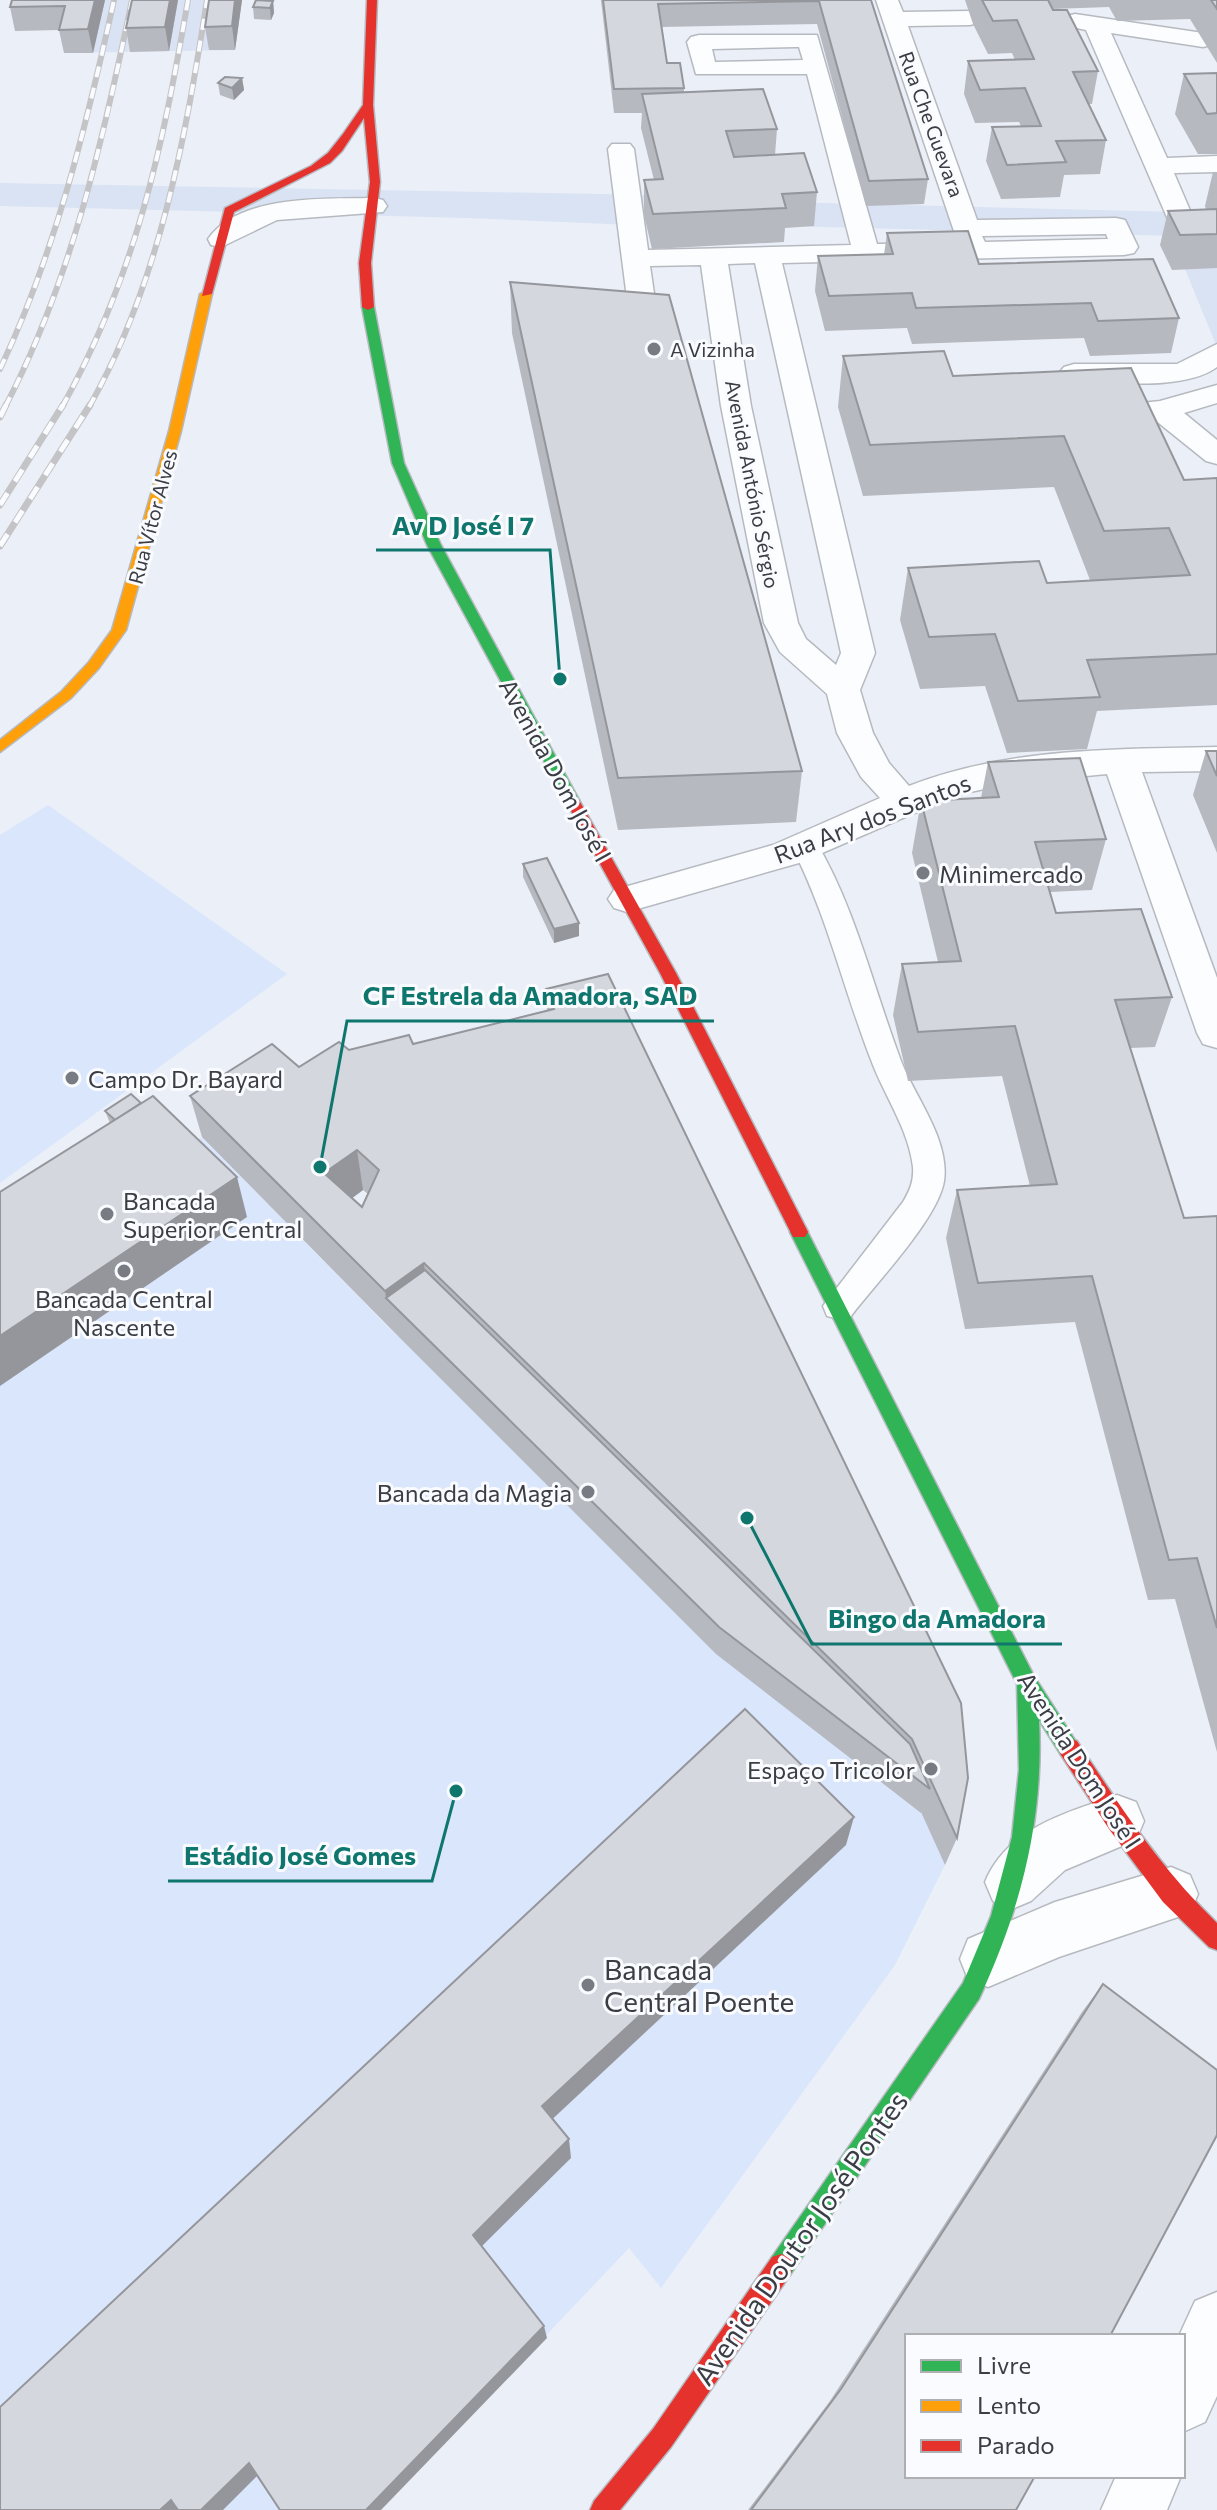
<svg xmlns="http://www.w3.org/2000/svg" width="1217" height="2510" font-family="Commissioner,sans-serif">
<rect width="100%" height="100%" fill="#ebeff8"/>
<g fill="#dae3f3">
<polygon points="77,0 242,0 235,50 64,53"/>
<polygon points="0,183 705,196 706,200 1217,213 1217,237 705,224 704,228 468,218 0,206"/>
<polygon points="1217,256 1217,347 1180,257"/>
</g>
<g fill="#dae6fb">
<polygon points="48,805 287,974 0,1183 0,835"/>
<polygon points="202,1137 391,1330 902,1769 945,1865 895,1965 661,2288 629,2248 380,2510 0,2510 0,1204 178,1152"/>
</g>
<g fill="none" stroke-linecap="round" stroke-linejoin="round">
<defs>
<path id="lane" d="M805,838L815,840C856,909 873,987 901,1061C915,1097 950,1140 944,1181C938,1219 875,1284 851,1316L839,1319L827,1316L823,1306L903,1202C910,1190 914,1181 913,1167C909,1131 886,1098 873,1065C844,992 828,917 792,847L795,840Z"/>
<g id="street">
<path d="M876,0H898L903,12L970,11L978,13L982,18L978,23L970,25L908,26L977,220L1116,218L1125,220L1138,247L1134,253L1124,255L782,263L875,653L860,690L873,733L889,763L909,786C1006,748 1114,749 1217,747V771L1142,772L1217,978V1048L1203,1044L1197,1033L1107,774L1013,783L956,795L799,863L627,912L614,908L608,899L614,890L773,845L880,798L861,777L837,733L827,694L780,652L764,623L721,406L701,265L650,266L657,314L653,320L643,322L633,320L629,314L608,149L612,144H630L634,149L648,250L851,245L807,74H696L687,42L691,37L699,35H817L877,244L958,243ZM795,47H799L803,60L715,62L712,49ZM1106,234L1108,239L985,242L982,236ZM755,263L841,653L836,665L806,639L798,623L751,406L728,264Z"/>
<polygon points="1075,14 1203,33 1211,35 1215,40 1211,45 1203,47 1111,33 1167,158 1217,156 1217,172 1174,173 1195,222 1191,228 1173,228 1169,222 1086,30 1067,26 1063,21 1067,16"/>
<path d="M374,198L383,200L387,206L383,212L277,220L221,247L211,245L208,239C239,194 326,199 374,198Z"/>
<path d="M1217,344V367C1184,391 1114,382 1074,382L1064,379L1059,373L1064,367L1074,364H1177Z"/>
<polygon points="1217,385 1217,403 1184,413 1217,440 1217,464 1206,461 1155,420 1094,426 1083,423 1079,417 1083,411 1094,408 1160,401"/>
<path d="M1117,1795L1136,1802L1144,1821L1136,1840L1065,1870L1031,1901L1012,1909L993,1901L985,1882C1007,1828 1066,1813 1117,1795Z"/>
<polygon points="1171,1867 1190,1875 1198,1894 1190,1913 1059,1957 988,1987 968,1979 960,1959 968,1939 1055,1902"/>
<polygon points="1217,2292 1217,2396 1205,2422 1183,2432 1183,2336 1179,2336 1195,2301"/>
<polygon points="1116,2476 1181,2476 1167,2510 1101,2510"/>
</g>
<g id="fast">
<polygon points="368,304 374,307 404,463 441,545 579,800 577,804 572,805 565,800 427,545 392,463 362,307"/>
<path d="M799,1225L805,1227L1034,1676L1080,1748L1077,1755L1069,1758L1061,1755L1039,1720C1044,1820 1021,1909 979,1999L790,2275L781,2278L772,2275L769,2266L772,2257L963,1983L991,1916L1012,1837L1019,1770L1017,1684L790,1232L793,1227Z"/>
</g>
<polygon id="slow" points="206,291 212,294 181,431 126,630 99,668 71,698 0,752 0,740 61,692 89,662 112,630 169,431 200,294"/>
<g id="jam">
<polygon points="367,0 377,0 373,105 380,182 371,263 374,307 368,310 362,307 359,263 370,182 364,118 342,151 330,163 234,212 212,294 202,296 225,208 311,166 328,153 343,134 363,105"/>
<polygon points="572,795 579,800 676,973 808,1232 805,1237 793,1237 660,973 565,800"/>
<path d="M1069,1738L1077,1741C1119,1805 1161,1869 1217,1923V1950L1209,1947L1163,1902L1109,1829L1061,1755L1058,1748L1061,1741Z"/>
<polygon points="781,2254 790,2257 793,2266 790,2275 671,2447 620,2510 590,2510 594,2501 653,2429 772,2257"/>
</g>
</defs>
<use href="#lane" stroke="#b6bac0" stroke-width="3"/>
<use href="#street" stroke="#b6bac0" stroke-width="3"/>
<use href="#fast" stroke="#b6bac0" stroke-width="3"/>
<use href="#slow" stroke="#b6bac0" stroke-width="3"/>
<use href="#jam" stroke="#b6bac0" stroke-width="3"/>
<use href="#lane" fill="#fcfdfe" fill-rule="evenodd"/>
<use href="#street" fill="#fcfdfe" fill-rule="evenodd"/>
<use href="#fast" fill="#30b455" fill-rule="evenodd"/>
<use href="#slow" fill="#ff9f0a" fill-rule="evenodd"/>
<use href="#jam" fill="#e5322d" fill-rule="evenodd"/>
<defs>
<g id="rail-far1">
<path d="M0,369C56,251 86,127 114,0"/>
<path d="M5,407C72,279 103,140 132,0"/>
<path d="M62,407C137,272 162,150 188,0"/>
<path d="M89,407C160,282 185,140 207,0"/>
</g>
<g id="rail">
<polyline points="0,417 6,405"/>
<polyline points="0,505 63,405"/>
<polyline points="0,546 90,405"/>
</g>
</defs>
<use href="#rail-far1" stroke="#c4c4c7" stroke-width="6"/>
<use href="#rail" stroke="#c4c4c7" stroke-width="7"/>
<use href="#rail-far1" stroke="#f9fbfe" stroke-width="4" stroke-dasharray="11" stroke-linecap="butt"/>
<use href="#rail" stroke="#f9fbfe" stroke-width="5" stroke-dasharray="14" stroke-linecap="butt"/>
</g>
<g fill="#b6b9bf" fill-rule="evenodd">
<polygon points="12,0 105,0 93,53 64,53 59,30 15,31 10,7"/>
<polygon points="132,0 178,0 169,51 130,52 126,28"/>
<polygon points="209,0 242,0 235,50 209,50 205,27"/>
<polygon points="601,0 871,0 928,179 924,204 866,206 817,24 661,27 667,63 684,88 684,92 777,129 775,155 817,192 814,226 785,228 784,242 652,249 644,215 644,180 654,180 641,128 642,113 614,113"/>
<polygon points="965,0 1217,0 1217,63 1190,19 1117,21 1109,7 1052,9 1098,71 1092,104 1089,104 1106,140 1100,174 1064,175 1060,197 1001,199 986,161 992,127 1021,126 1019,122 975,123 964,94 968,61 1015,60 1012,53 988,54 973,24"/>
<polygon points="273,1 274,13 271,20 254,19 253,7"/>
<polygon points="1217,73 1217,154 1198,154 1175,114 1184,74"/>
<polygon points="242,78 244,90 234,100 220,95 218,83"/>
<polygon points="1213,172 1217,172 1217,268 1172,270 1160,245 1168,211 1206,209 1205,206"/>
<polygon points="887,233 979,264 1179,318 1171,353 1090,356 1084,338 912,344 907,328 825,331 815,291 818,256 884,255"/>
<polygon points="510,282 802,771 796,822 618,830 512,333"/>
<polygon points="843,356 953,376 1184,480 1217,478 1217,705 1097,711 1087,749 1007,753 985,686 920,689 900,620 908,568 1047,583 1090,580 1054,487 863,496 838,407"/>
<polygon points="1206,751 1217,751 1217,853 1193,795"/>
<polygon points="988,762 1106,839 1092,890 1050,892 1056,913 1172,997 1155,1047 1130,1048 1184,1218 1217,1216 1217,1752 1175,1599 1148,1600 1075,1322 965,1329 946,1238 957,1190 1030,1186 1002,1076 908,1081 893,1015 902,964 938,962 912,853 921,801 981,798"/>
<polygon points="523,864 579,936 554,943 523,877"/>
<path d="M608,974L957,1838L945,1865L921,1812V1813L716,1654L392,1330L202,1137L190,1096L299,1067L349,1050L413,1044L547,1010L546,989ZM363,1190L368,1194L362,1207L352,1198Z"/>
<polygon points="105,1111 247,1217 110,1123"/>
<polygon points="1103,1984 1016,2510 748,2510 830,2401 1082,2012"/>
</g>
<g fill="#94969b">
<polygon points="95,0 105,0 93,53 88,29"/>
<polygon points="170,0 178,0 169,51 165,27"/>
<polygon points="235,0 242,0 235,50 232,26"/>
<polygon points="273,1 274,13 271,20 270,8"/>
<polygon points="242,78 244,90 234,100 232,88"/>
<polygon points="579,923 579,936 554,943 554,929"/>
<polygon points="357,1150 363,1190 332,1213 324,1173"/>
<polygon points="237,1177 247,1217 0,1386 0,1336"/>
<polygon points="424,1263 429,1302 386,1298 385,1291"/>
<polygon points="854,1817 846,1845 545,2126 542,2106"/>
<polygon points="569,2139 571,2158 478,2250 473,2235"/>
<polygon points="544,2326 547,2338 381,2510 366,2510"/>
<polygon points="249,2463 263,2470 223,2510 201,2510"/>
<polygon points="171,2500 184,2510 160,2510"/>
</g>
<g fill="#d4d7de" stroke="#94969b" stroke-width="2" fill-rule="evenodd">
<polygon points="12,0 95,0 88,29 59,30 65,6 10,7"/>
<polygon points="132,0 170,0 165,27 126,28"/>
<polygon points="209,0 235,0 232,26 205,27"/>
<polygon points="256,0 273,1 270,8 253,7"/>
<polygon points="603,0 871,0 928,179 869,181 819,1 658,4 667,63 680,63 684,88 614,89"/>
<polygon points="982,0 1048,0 1053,10 1067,10 1098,71 1073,72 1106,140 1056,141 1066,162 1007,165 992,127 1041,126 1025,88 980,90 968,61 1034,59 1017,20 993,21"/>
<polygon points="1211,0 1217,0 1217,9"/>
<polygon points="1217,73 1217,113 1207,114 1184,74"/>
<polygon points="225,77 242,78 232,88 218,83"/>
<polygon points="763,89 777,129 726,131 734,157 804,153 817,192 782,194 786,208 653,214 644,180 663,179 642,94"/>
<polygon points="1217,209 1217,234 1180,235 1168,211"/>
<polygon points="968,231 979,264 1153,259 1179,318 1098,321 1091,303 916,308 912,293 829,296 818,256 893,254 887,233"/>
<polygon points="510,282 669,295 802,771 618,778"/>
<polygon points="944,351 953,376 1131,368 1184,480 1217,478 1217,654 1087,660 1100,697 1018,701 995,634 929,637 908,568 1039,561 1047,583 1190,575 1169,528 1104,531 1064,436 870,445 843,356"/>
<polygon points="1206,751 1217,751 1217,776"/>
<polygon points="1080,758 1106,839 1035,842 1056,913 1141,909 1172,997 1115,1000 1184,1218 1217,1216 1217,1628 1197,1558 1169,1560 1092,1276 978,1283 957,1190 1057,1184 1015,1026 918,1032 902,964 961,961 921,801 999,797 988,762"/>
<polygon points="547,858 579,923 554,929 523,864"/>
<path d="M608,974L961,1703L968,1778L957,1838L912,1739L424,1263L385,1291L190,1096L272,1044L299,1067L339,1042L349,1050L409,1035L413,1044L554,1009L546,989ZM357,1150L379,1170L362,1207L324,1173Z"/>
<polygon points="131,1094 141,1103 115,1120 105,1111"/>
<polygon points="153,1096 237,1177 0,1336 0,1192"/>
<polygon points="425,1270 910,1744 930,1789 719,1627 386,1298"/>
<polygon points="745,1709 854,1817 542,2106 569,2139 473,2235 544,2326 366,2510 280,2510 249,2463 201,2510 178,2510 171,2500 160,2510 0,2510 0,2407"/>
<polygon points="1103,1984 1217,2070 1217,2135 1110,2336 907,2336 907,2476 1035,2476 1016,2510 751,2510 841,2389"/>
</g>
<g fill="#787b82" stroke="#f9fbfe" stroke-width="3">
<circle cx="654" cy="349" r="8"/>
<circle cx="923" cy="873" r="8"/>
<circle cx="72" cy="1078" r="8"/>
<circle cx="107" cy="1214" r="8"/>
<circle cx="124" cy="1271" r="8"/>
<circle cx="588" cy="1492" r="8"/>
<circle cx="931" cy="1769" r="8"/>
<circle cx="588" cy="1985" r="8"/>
</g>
<g text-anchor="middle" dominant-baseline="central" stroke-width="6" stroke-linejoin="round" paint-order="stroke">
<g font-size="20" fill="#3a3d43" stroke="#f9fbfe">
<text transform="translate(932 124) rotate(70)">Rua Che Guevara</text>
<text transform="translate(753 484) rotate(79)">Avenida António Sérgio</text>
<text transform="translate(152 517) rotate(-75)">Rua Vítor Alves</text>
</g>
<g font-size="20" fill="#3a3d43" stroke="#f9fbfe" text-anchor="start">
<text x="670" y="349">A Vizinha</text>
</g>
<g font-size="24" fill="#3a3d43" stroke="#f9fbfe">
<text transform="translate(556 770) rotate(61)">Avenida Dom José I</text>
<text transform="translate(872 818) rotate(-21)">Rua Ary dos Santos</text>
<text transform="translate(1080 1760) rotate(57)">Avenida Dom José I</text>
</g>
<g font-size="24" fill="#3a3d43" stroke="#f9fbfe" text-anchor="start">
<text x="939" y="873">Minimercado</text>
<text x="88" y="1078">Campo Dr. Bayard</text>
<text x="123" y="1200">Bancada<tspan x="123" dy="28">Superior Central</tspan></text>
<text x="124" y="1298" text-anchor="middle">Bancada Central<tspan x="124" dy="28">Nascente</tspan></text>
<text x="572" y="1492" text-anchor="end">Bancada da Magia</text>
<text x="915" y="1769" text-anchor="end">Espaço Tricolor</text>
</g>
<g font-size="28" fill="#3a3d43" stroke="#f9fbfe" text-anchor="start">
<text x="604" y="1969">Bancada<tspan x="604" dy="32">Central Poente</tspan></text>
</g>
<g font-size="28" fill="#3a3d43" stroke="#f9fbfe">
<text transform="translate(800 2238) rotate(-55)">Avenida Doutor José Pontes</text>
</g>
</g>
<path fill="none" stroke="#0f766e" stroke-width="3" d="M560 679L550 550H376M320 1167L347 1021H714M747 1518L812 1644H1062M456 1791L432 1881H168"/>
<g fill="#0f766e" stroke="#f9fbfe" stroke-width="3">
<circle cx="560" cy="679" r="8"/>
<circle cx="320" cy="1167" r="8"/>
<circle cx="747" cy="1518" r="8"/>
<circle cx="456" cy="1791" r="8"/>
</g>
<g font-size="26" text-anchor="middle" font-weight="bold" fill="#0f766e" stroke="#f9fbfe" stroke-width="6" stroke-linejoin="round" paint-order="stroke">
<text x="463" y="535">Av D José I 7</text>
<text x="530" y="1005">CF Estrela da Amadora, SAD</text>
<text x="937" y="1628">Bingo da Amadora</text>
<text x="300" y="1865">Estádio José Gomes</text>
</g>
<rect x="905" y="2334" width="280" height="144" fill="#f9fbfe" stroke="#adafb3" stroke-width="2"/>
<rect x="921" y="2360" width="40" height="12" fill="#30b455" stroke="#adafb3" stroke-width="2"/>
<text x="977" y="2374" font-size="24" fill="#3a3d43">Livre</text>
<rect x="921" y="2400" width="40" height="12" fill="#ff9f0a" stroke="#adafb3" stroke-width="2"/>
<text x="977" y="2414" font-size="24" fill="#3a3d43">Lento</text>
<rect x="921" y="2440" width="40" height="12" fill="#e5322d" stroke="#adafb3" stroke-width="2"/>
<text x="977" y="2454" font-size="24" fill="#3a3d43">Parado</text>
</svg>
